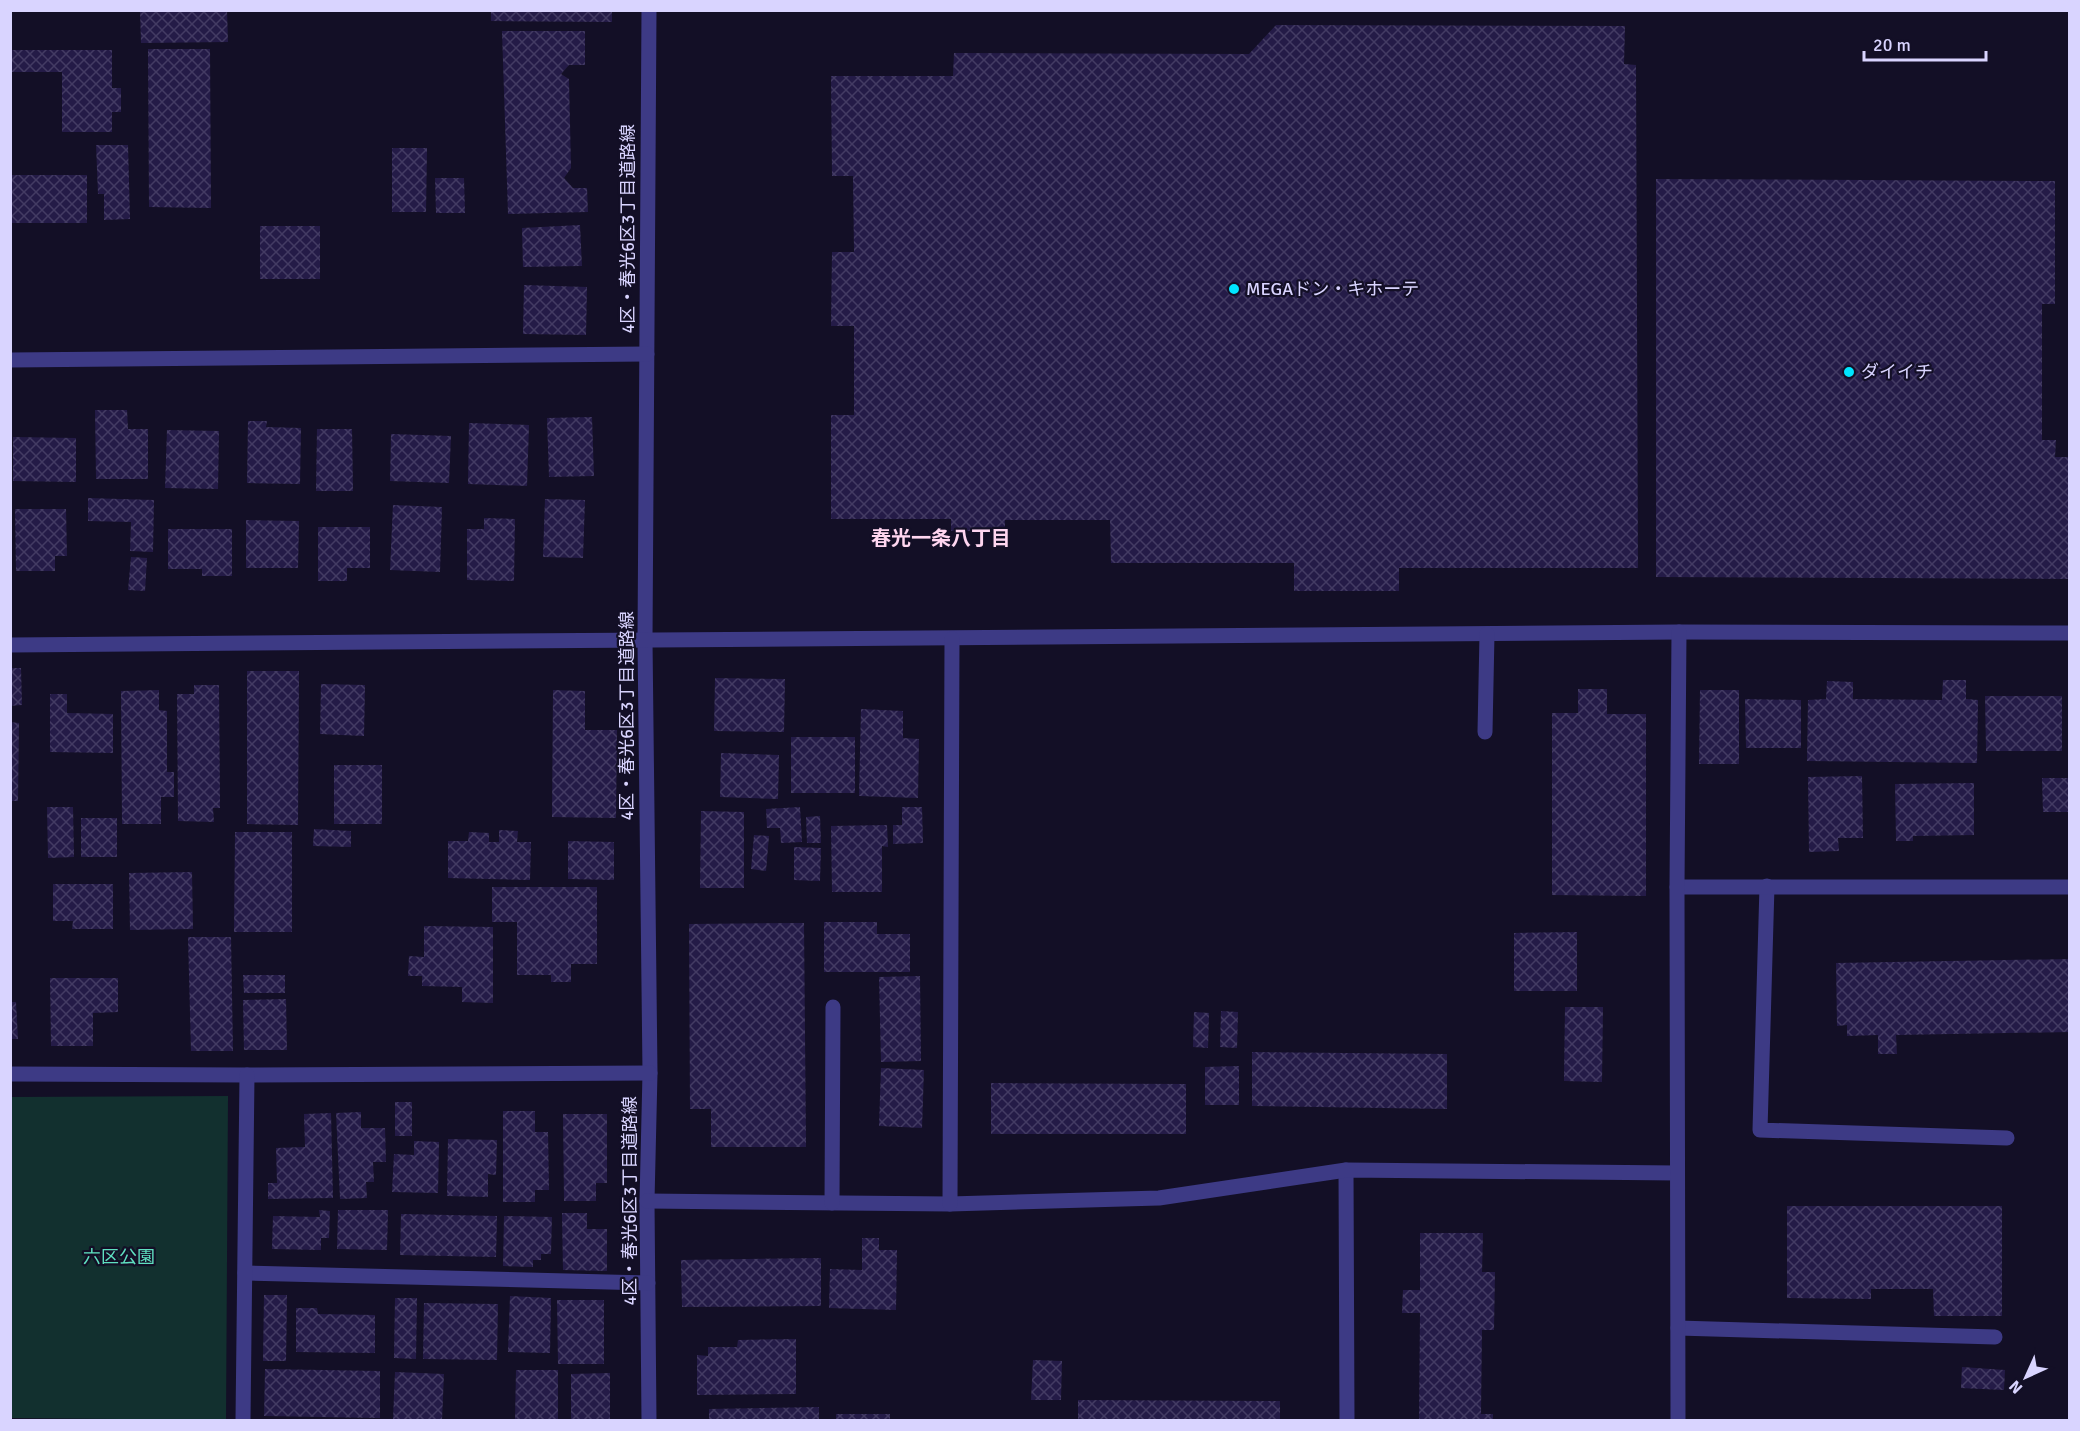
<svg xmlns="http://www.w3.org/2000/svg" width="2080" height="1431" font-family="Signika,'Noto Sans JP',sans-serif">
<defs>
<pattern id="building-cross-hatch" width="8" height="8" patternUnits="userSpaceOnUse" patternTransform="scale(1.5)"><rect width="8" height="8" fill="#241b47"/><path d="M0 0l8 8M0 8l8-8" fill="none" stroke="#433b63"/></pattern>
</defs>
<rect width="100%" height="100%" fill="#130f26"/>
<polygon fill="#12302f" points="228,1096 226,1420 11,1418 11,1097"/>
<g fill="url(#building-cross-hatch)">
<polygon points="140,10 227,10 228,42 141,43"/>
<polygon points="491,10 612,10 612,22 491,21"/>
<polygon points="1276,25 1625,26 1624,64 1636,65 1638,568 1399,568 1399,591 1294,591 1294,563 1111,563 1110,520 1005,520 1005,531 951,531 951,519 831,519 831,415 854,415 854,326 831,326 832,252 854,252 853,176 832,176 831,76 953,76 954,53 1249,54"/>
<polygon points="502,31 585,31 585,65 569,65 561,74 569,79 571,168 564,178 573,188 587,188 588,212 508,214"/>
<polygon points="148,49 210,49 211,208 149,207"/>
<polygon points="10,50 112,50 112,88 121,88 121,112 112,112 112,132 62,132 62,72 10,72"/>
<polygon points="96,145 128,145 130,219 104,220 104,194 98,194"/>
<polygon points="392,148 427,148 426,212 392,212"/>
<rect x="10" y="175" width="77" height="48"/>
<polygon points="435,178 464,178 465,213 436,213"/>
<polygon points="1656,179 2055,181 2055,304 2042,304 2042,440 2056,440 2055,457 2070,457 2069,579 1656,577"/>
<polygon points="580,225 582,266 523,267 522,228"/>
<rect x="260" y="226" width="60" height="53"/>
<polygon points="524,285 587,287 586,335 523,334"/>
<polygon points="95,410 127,410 128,429 148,429 148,479 96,479"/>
<polygon points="592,417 594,476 549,477 547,418"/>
<polygon points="248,421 267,421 266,427 301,428 300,484 247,483"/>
<polygon points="469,423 529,425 527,486 468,484"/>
<polygon points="317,429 352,429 353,491 316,491"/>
<polygon points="167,430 219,431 218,489 165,488"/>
<polygon points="391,434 451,436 449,483 390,481"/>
<polygon points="13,437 76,438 76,482 13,481"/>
<polygon points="88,498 154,500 153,552 130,551 131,522 88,521"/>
<polygon points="545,499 585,500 583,558 543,557"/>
<polygon points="393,505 442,507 440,572 390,570"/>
<polygon points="15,509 66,509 67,556 55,556 55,571 16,571"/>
<polygon points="484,518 515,519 514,581 467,580 467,529 484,529"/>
<polygon points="246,520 299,521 298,568 246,568"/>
<polygon points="318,527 370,527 370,568 347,568 347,581 318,581"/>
<polygon points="168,529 232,529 232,576 202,576 202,569 168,569"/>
<polygon points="131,557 147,558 145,591 128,590"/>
<polygon points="10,668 21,668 22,705 10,706"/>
<polygon points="247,671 299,671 298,825 247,824"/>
<polygon points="715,678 785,679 784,732 714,731"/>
<polygon points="1943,680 1966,680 1966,699 1978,700 1977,763 1807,761 1808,700 1826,699 1827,681 1853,682 1853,699 1942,700"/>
<polygon points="321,684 365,685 364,736 320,734"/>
<polygon points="194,685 219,685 220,808 213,808 214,822 178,821 177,694 194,694"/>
<polygon points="1578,689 1607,689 1607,714 1646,714 1646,896 1552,895 1552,713 1578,713"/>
<polygon points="159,690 159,710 167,711 167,772 174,772 174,797 161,797 161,824 122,824 121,691"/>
<polygon points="553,690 585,691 585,730 617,730 616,818 552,817"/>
<polygon points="1700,690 1739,690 1739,764 1699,764"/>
<polygon points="50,694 67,694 67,713 113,714 113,753 50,752"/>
<polygon points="1985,696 2062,696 2062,751 1986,751"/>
<polygon points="1745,699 1801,700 1801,748 1746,748"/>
<polygon points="861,709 903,711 903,738 919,739 918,798 859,796"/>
<polygon points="10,722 19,723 18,801 10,801"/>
<rect x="791" y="737" width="64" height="56"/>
<polygon points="721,753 779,755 778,799 720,797"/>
<rect x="334" y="765" width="48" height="59"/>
<polygon points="1862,776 1863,838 1838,838 1839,851 1809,852 1808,777"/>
<polygon points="2042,778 2070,778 2070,812 2043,812"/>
<polygon points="1974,783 1974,835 1913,836 1913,841 1896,841 1895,784"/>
<polygon points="47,807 73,807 74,857 48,858"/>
<polygon points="800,807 802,842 781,843 780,828 767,828 766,809"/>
<polygon points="902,807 922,807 923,843 893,844 893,825 902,825"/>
<polygon points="701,811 744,812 744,888 700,888"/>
<polygon points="820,816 821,843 807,843 806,817"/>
<rect x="81" y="818" width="36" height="39"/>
<polygon points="887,825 888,847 882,846 882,892 832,892 831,826"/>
<polygon points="314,829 351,831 351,847 313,846"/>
<polygon points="499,830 518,831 517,842 531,842 530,880 448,878 448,841 468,841 469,832 489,833 489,842 499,842"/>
<polygon points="235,832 292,832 292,932 234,932"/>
<polygon points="754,835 769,836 766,871 751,869"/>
<polygon points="568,841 614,842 614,880 568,879"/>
<polygon points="794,847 821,848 820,881 794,880"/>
<polygon points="192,872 193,929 130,930 129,873"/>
<polygon points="53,884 113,884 113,929 72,929 73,921 53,921"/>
<polygon points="492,887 597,887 597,964 571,964 571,982 551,982 551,975 517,975 517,922 492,922"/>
<polygon points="824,922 877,922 877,934 910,934 910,972 824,972"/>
<polygon points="804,923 806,1147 711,1147 711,1109 690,1109 689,924"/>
<polygon points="424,926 493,927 493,1003 462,1002 462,987 422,986 422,976 408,976 409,956 424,957"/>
<polygon points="1577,932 1577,991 1514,991 1514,933"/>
<polygon points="188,937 231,937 233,1051 191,1051"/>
<polygon points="2070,959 2070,1032 1896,1035 1897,1054 1878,1054 1878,1035 1847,1036 1847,1025 1837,1026 1836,963"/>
<polygon points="243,975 285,975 285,993 244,993"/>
<polygon points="920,976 921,1061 881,1062 879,977"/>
<polygon points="50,978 118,978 118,1012 93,1013 93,1046 51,1046"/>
<polygon points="286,999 287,1050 244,1050 243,1000"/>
<polygon points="10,1002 16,1002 18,1039 10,1039"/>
<polygon points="1565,1007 1603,1007 1602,1082 1564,1081"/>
<polygon points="1221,1011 1238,1012 1237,1048 1220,1047"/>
<polygon points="1194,1012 1209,1013 1208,1048 1193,1047"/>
<polygon points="1252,1052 1447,1054 1447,1109 1252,1106"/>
<polygon points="1239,1066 1239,1105 1205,1105 1205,1067"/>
<polygon points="881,1068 924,1070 922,1128 879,1126"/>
<polygon points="991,1083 1186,1084 1186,1134 991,1134"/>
<rect x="395" y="1102" width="17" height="34"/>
<polygon points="503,1111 535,1111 535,1132 548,1132 549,1190 535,1190 535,1202 503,1202"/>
<polygon points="361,1112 361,1128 385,1128 386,1162 373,1162 374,1182 366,1182 367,1198 340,1199 336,1113"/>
<polygon points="331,1113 333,1198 268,1199 268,1183 277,1183 276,1148 305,1147 304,1114"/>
<polygon points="563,1114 607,1114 607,1183 596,1183 596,1201 564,1201"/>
<polygon points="448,1139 497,1140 496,1175 488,1174 488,1197 447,1196"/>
<polygon points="414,1141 439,1142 438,1193 392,1192 394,1154 414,1155"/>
<polygon points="1787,1206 2002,1206 2002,1316 1934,1316 1933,1289 1871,1289 1871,1299 1787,1298"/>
<polygon points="319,1210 330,1211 329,1238 321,1238 321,1250 272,1249 273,1216 320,1217"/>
<polygon points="338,1210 388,1210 387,1250 337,1249"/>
<polygon points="562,1213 587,1213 587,1229 607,1229 607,1271 563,1270"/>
<polygon points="401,1214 497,1216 496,1257 400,1255"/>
<polygon points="504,1216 552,1217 551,1254 541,1254 541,1260 533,1260 533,1267 503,1266"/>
<polygon points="1420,1233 1483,1233 1482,1272 1495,1272 1494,1330 1482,1330 1481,1414 1493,1414 1493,1420 1419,1420 1420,1313 1402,1313 1403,1290 1420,1290"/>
<polygon points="862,1238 879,1238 879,1250 897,1250 896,1310 829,1308 830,1269 862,1270"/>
<polygon points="821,1258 821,1306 682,1307 681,1260"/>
<polygon points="264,1295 287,1295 286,1361 263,1361"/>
<polygon points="510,1296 551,1298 550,1353 508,1352"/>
<polygon points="395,1298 417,1298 416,1359 394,1358"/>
<polygon points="557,1300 604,1300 604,1364 558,1364"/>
<polygon points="424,1303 498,1304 497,1360 423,1359"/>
<polygon points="296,1308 317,1308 318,1314 375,1315 375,1353 296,1352"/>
<polygon points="796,1339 796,1394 697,1395 697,1355 708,1356 708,1347 737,1347 738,1340"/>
<polygon points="1033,1360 1062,1361 1061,1400 1031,1400"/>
<polygon points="1962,1367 2005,1370 2004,1390 1961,1388"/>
<polygon points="265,1369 380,1371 380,1418 264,1416"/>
<polygon points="516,1370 558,1370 558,1420 515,1420"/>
<polygon points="395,1372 444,1374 442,1420 393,1420"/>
<polygon points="610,1373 610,1420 571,1420 571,1374"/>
<polygon points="1078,1400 1280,1401 1280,1420 1078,1420"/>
<polygon points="819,1407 819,1420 709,1420 709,1409"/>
<rect x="836" y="1414" width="54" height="6"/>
</g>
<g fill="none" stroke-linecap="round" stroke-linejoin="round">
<g stroke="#3d3a85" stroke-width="15">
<polyline points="649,10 645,640 650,1073 647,1201 649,1420"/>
<polyline points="10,360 647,354"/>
<polyline points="10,645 1679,632 2070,633"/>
<polyline points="1485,732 1487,634"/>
<polyline points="1767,886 1760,1130 2007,1138"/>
<polyline points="1677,887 2070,887"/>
<polyline points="10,1074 247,1075 650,1073"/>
<polyline points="1346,1170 1347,1420"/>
<polyline points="647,1201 950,1204 1159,1198 1346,1170 1677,1173"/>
<polyline points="832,1203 833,1007"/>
<polyline points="950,1204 952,639"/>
<polyline points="245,1273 648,1283"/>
<polyline points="1678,1328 1995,1337"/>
<polyline points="243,1420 247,1075"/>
<polyline points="1678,1420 1677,887 1679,632"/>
</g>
</g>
<g fill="#00e5ff" stroke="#130f26" stroke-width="2">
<circle cx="1234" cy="289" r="6"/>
<circle cx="1849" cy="372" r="6"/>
</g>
<g text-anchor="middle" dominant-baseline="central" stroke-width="4.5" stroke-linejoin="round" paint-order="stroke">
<g font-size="18" fill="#d9d4ff" stroke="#130f26">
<text transform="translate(628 229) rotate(-90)">4区・春光6区3丁目道路線</text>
<text transform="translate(627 716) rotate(-90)">4区・春光6区3丁目道路線</text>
<text transform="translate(630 1201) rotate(-90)">4区・春光6区3丁目道路線</text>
</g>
<g font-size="18" fill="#d9d4ff" stroke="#130f26" text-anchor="start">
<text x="1246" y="289">MEGAドン・キホーテ</text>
<text x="1861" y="372">ダイイチ</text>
</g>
<g font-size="18" fill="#5fe0c0" stroke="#130f26">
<text x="119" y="1257">六区公園</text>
</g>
<g font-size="20" font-weight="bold" fill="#ffd6f0" stroke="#130f26">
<text x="941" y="538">春光一条八丁目</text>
</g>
</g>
<rect width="2080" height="1431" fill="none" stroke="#d9d4ff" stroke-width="24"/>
<g transform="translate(2026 1377) rotate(225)" stroke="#130f26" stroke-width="4.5" paint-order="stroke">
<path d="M0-4.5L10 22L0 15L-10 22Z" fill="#d9d4ff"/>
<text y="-9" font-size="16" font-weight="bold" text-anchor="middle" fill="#d9d4ff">N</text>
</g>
<path d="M1864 51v9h122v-9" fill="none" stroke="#d9d4ff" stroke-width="3"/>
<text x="1873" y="51" font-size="18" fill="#d9d4ff" stroke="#130f26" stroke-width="4.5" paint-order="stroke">20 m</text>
</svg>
